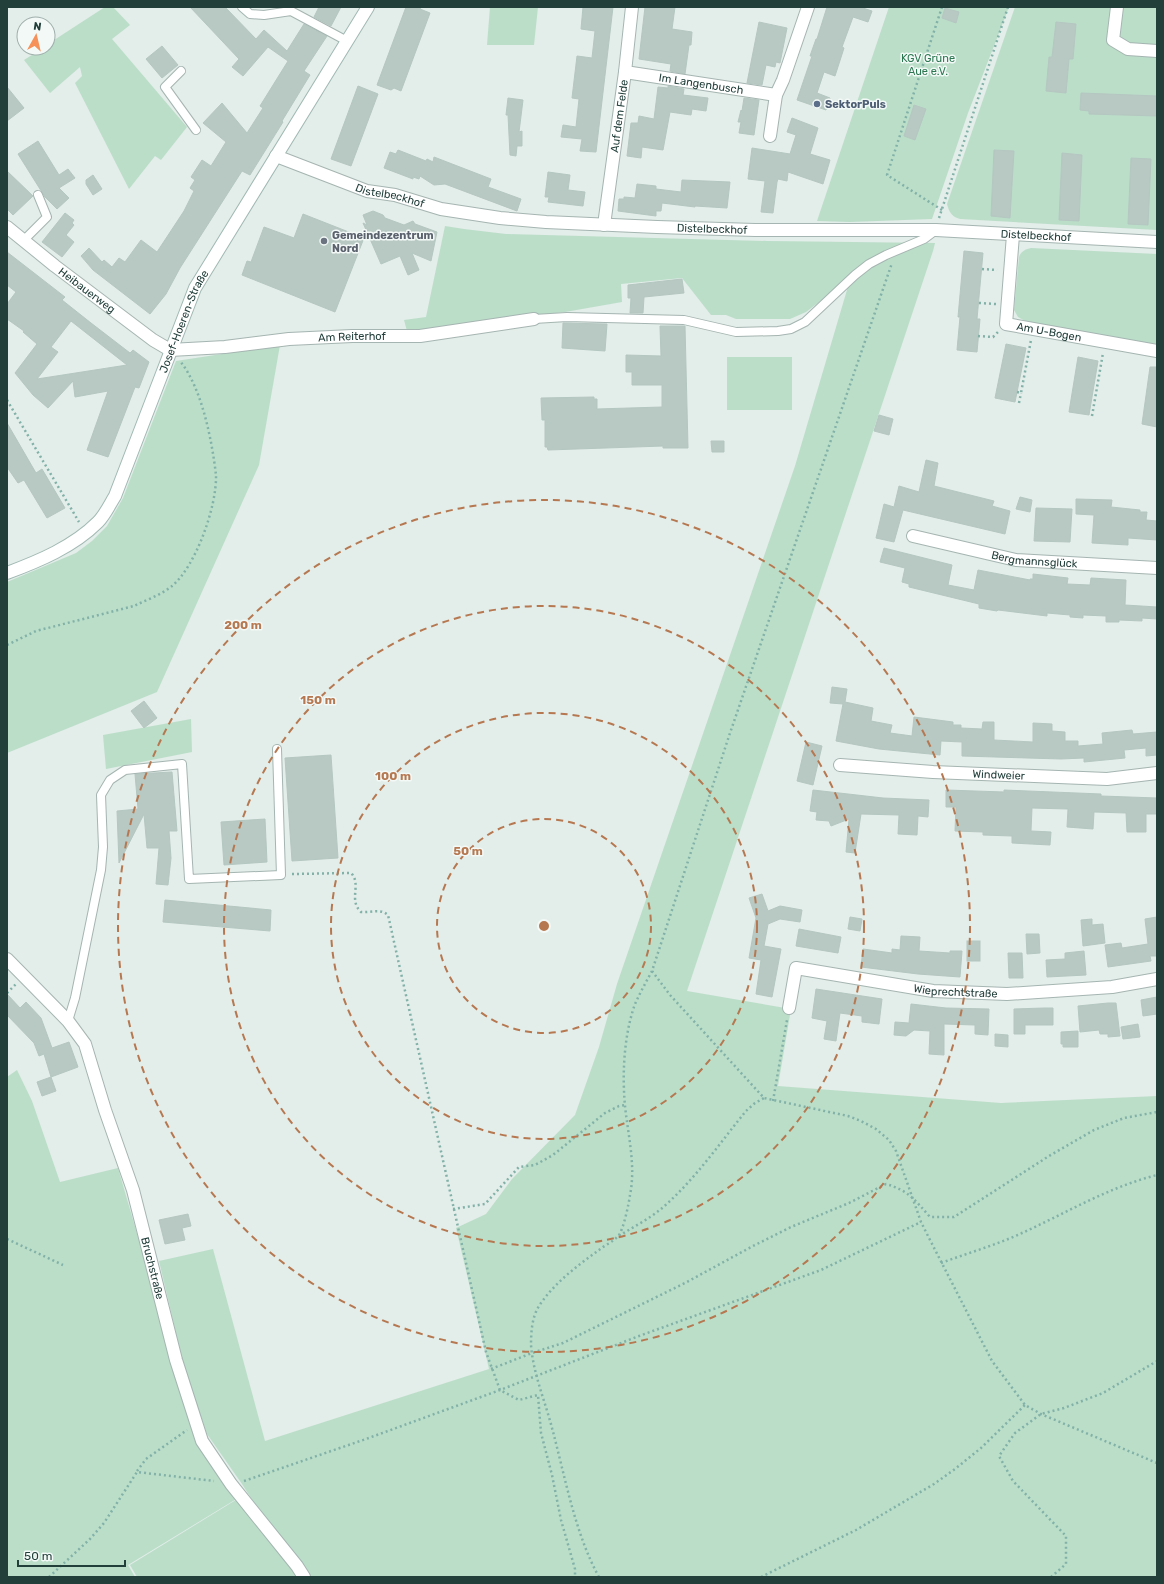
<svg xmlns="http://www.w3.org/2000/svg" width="1164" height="1584" font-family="Rubik,sans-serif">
<rect width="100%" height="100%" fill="#e3ede9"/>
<g fill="#bbdec9">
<polygon points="105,7 113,7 130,25 112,39 187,127 161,160 155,156 129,189 75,83 82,76 80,67 50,93 24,60 43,48 48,48 48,44"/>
<polygon points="490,7 538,7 534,45 487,45"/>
<polygon points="889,7 1009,7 968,113 932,219 850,222 817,221"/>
<path d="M1015,7H1157V230L960,219C952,217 949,212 947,204Z"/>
<polygon points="445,226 464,229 506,234 768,241 935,243 933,251 687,991 791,1009 778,1086 1001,1103 1157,1096 1157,1577 301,1577 242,1484 207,1434 185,1371 159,1261 213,1249 265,1441 489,1369 456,1228 486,1214 512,1179 575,1115 599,1047 617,984 795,466 852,273 843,280 827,296 806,312 790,319 736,319 726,315 711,315 682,278 621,284 622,302 565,312 407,331 404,320 426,317"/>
<path d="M1031,248L1157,254V344C1112,339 1069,330 1025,321L1018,317L1014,310L1019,257C1021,251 1026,249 1031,248Z"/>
<polygon points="280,345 259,465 157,692 7,753 7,582 76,553 92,541 107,526 123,498 176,361"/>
<rect x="727" y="357" width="65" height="53"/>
<polygon points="191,719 192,752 106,769 103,735"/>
<polygon points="17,1070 32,1101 60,1182 118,1168 180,1382 191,1426 238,1498 128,1565 135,1577 7,1577 7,1077"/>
<polygon points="239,1498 298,1577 137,1577 130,1565"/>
</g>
<g fill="#b8c8c3" stroke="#b5c7c1" fill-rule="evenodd">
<polygon points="190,7 225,7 256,39 264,30 287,51 304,24 327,36 304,71 310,75 282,121 283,122 250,175 242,171 180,268 166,294 150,314 93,270 81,256 89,248 102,262 104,260 112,267 119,258 125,262 141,240 157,252 184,211 194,191 190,188 195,180 191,177 202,160 211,166 226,142 203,123 222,103 247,133 263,108 260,106 288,61 268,47 243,76 232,67 239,59"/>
<polygon points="319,7 341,7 331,26 314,17"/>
<polygon points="406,7 421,7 420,9 430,13 401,91 394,88 391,90 377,85"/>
<polygon points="583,7 613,7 596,152 580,151 582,139 561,137 563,125 576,127 579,99 572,98 577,56 592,58 595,31 581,29"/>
<polygon points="645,7 675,7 672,29 692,32 691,45 689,45 685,74 670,71 671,64 639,59"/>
<polygon points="827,7 860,7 872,11 868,22 853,17 842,47 844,48 835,76 824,72 817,93 830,98 826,110 797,100 812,56 810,56 816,39 817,39"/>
<polygon points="945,8 959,12 956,23 942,18"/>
<polygon points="759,22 787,28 780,63 776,62 775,67 766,65 762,85 747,83"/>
<polygon points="1056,22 1076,24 1073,59 1069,59 1066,93 1046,91 1049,57 1052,57"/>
<polygon points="162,46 178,65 162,78 146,59"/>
<polygon points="358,86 378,94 351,166 331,159"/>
<polygon points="668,86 684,89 683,95 708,98 706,111 692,109 691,115 670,112 663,150 642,147 641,158 627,156 631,123 638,123 639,116 654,119 658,87 668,88"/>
<polygon points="7,87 24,108 7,121"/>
<polygon points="1081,93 1157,96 1157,116 1089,114 1089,111 1080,110"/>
<polygon points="508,98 523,100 519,132 522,131 522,146 517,146 516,156 510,155 508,115 506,115"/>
<polygon points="744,98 759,100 754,135 739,133 741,122 738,122 741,110 742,111"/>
<polygon points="914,105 926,109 915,140 904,136"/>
<polygon points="792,118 818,128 810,154 830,160 823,184 788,172 787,181 778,179 777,182 773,213 761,212 765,181 748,179 752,148 790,154 796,135 787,132"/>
<polygon points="38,141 59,175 68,169 75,178 59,188 69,198 57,209 45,197 18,154"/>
<polygon points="398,150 426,161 427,159 433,162 434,157 491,179 488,187 521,199 517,211 445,184 434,185 420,176 419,179 413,177 413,179 384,168 390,152 396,154"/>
<polygon points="994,150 1014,151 1010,218 991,216"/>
<polygon points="1062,153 1082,155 1079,221 1059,220"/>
<polygon points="1131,158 1151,159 1148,225 1128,224"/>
<polygon points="7,171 33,196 13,215 7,209"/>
<polygon points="548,172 570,175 568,190 585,192 583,206 548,202 549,197 545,197"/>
<polygon points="93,175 102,189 93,195 86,184 86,180"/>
<polygon points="682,180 730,182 727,208 695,206 695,207 662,203 661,211 656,211 656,216 618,211 619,199 624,199 624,197 635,198 637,184 656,186 656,189 681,192"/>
<polygon points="373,211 383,215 385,218 404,225 413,221 415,224 437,232 431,261 412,253 419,270 408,275 400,256 381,264 363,223 367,225 363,215"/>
<polygon points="65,213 74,220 72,223 74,225 66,235 74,242 62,257 42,242"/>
<polygon points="303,214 364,238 335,312 242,275 247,261 251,262 264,227 294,238"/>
<polygon points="964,251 983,253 977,319 980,319 977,352 957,350 960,317 958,317"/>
<path d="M7,252L65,297L62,300L91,323L130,353L133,350L149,362L139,388L135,387L108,457L87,450L108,391L75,397L73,381L48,408L33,395L15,373L37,344L23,332L24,331L7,319V304L16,292L7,285ZM71,321L127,365L37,379L58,352L51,347Z"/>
<polygon points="682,279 684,293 644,297 643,313 630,313 631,298 628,298 628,285"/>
<polygon points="563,323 607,324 605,351 562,348"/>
<polygon points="660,326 685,326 688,448 663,448 663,446 548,450 547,447 545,447 545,420 542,420 541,398 594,397 594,399 597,399 597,409 662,407 662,385 632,385 632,372 626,372 626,355 661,356"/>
<polygon points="1006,344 1026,348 1015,402 995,398"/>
<polygon points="1078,357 1098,361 1089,415 1069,412"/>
<polygon points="1150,367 1157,367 1157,427 1142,424"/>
<polygon points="879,415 893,419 889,435 874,431"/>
<polygon points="7,423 36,473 42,469 65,508 47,518 24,480 18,483 7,467"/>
<polygon points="711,441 724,441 724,452 712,452"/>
<polygon points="926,460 938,463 934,486 994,501 992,506 1010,511 1005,534 903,510 894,542 876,538 884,504 894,507 899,486 919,492"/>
<polygon points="1020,497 1032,500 1030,512 1016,509"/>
<polygon points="1076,499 1112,500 1111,507 1140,510 1140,512 1147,512 1146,520 1157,521 1157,540 1128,538 1128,545 1092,543 1094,515 1076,514"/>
<polygon points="1036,508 1072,509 1070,542 1034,541"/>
<polygon points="884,548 952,565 948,585 974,590 978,570 1030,580 1030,579 1033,579 1033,574 1068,578 1067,584 1090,585 1091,578 1126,580 1125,605 1157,607 1157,619 1142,618 1142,621 1119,620 1119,622 1106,622 1106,616 1083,615 1083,618 1070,617 1070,615 1047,613 1047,616 998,610 997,611 979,608 979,604 909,587 909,584 902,582 905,568 880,562"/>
<polygon points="832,687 847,689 845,702 873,708 871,721 892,725 890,733 912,736 914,717 953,722 953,725 961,725 961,728 982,729 983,722 994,722 994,740 1033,742 1033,723 1052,724 1052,731 1065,732 1065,741 1078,741 1078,746 1103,744 1102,733 1132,730 1133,734 1157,732 1157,755 1146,756 1146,748 1124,750 1125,758 1084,762 1084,758 1061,759 962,756 962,742 941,741 940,755 879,749 836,741 843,704 830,703"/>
<polygon points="144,701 157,718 144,728 131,711"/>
<polygon points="806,742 822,746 813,785 797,781"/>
<polygon points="331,755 338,858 292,861 285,758"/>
<polygon points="172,772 177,831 169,831 171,858 168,885 156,884 159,848 147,848 144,814 119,863 117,811 138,809 135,774"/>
<polygon points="813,790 883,798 929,800 928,817 918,816 917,835 898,834 899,815 861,814 855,853 846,852 849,819 831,826 829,821 816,820 817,812 810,811"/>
<polygon points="946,790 1004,792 1004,790 1101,794 1101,796 1157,798 1157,814 1146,814 1146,832 1127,832 1126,813 1094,812 1093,829 1067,827 1068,809 1032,808 1031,831 1051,832 1050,845 1012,843 1012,836 983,835 983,832 955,831 956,807 946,807"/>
<polygon points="265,819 267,862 224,865 221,822"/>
<polygon points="762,894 768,911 780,906 802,910 800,922 780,919 768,924 764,946 781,949 772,997 756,994 761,960 749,958 756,918 749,898"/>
<polygon points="165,900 271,910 270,931 163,922"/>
<polygon points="850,917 862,919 860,931 848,929"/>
<polygon points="1157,917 1157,956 1150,956 1151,961 1108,967 1105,945 1121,943 1122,948 1148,944 1145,919"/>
<polygon points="1092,919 1092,925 1103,924 1105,943 1083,946 1081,920"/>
<polygon points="799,929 841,937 838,953 796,946"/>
<polygon points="1026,934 1039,934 1040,953 1027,954"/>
<polygon points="901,936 920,937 919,951 950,953 950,951 962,951 960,977 918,974 861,967 863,949 892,953 892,949 900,950"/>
<rect x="967" y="941" width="13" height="20"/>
<polygon points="1084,951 1086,975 1047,977 1046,960 1065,959 1065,953"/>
<polygon points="1008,953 1022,953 1023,978 1009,978"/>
<polygon points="816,989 882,999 879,1024 862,1022 862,1016 840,1013 836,1041 824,1039 827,1021 812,1018"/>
<polygon points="7,994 20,1008 26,1002 41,1018 52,1048 69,1042 78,1067 51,1077 44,1054 39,1056 34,1043 7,1015"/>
<polygon points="1157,997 1157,1014 1143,1016 1141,1000"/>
<polygon points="1108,1003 1116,1003 1120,1036 1108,1037 1108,1034 1100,1034 1099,1030 1080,1032 1078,1006"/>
<polygon points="911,1004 946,1008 989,1009 988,1035 975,1034 975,1025 944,1024 944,1055 929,1054 930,1031 914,1030 906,1036 894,1035 895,1022 909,1023"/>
<polygon points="1044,1008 1053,1008 1053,1025 1025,1025 1025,1034 1014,1034 1014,1009"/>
<polygon points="1138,1024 1140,1037 1123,1039 1121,1027"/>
<polygon points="1078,1031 1078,1047 1063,1047 1063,1044 1061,1044 1061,1032"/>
<polygon points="995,1034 1008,1035 1008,1047 995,1046"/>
<polygon points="51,1077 56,1091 42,1096 37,1082"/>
<polygon points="188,1214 191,1226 182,1228 185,1240 165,1244 159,1220"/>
</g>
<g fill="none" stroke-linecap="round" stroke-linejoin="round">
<defs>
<g id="lane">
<polyline points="242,7 250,14 264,15 291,11 347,41"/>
<polyline points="181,71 165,87 196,130"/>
<polyline points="23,241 47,217 38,195"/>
<polyline points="534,319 567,317 684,320 736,332 778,331 791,329 805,322 855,275 869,264 886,255 924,239 936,230"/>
<polyline points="68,1021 75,998 101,870 103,847 101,795 110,780 125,770 182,764 189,879 281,875 277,749"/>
</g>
<g id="street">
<polyline points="1117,7 1113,40 1128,49 1157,51"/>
<path id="s1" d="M625,72L776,95"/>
<polyline points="770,136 776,95 783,80 808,7"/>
<path id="s2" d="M276,156L367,191L395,195L441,209L500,218L546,222L657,227L755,230H936L1157,242"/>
<path id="s3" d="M604,225L625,72L632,7"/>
<path id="s4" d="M7,227L55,266L153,340L170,350L225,347L289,339L352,336H420L534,319"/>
<path id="s5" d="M1013,235L1006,324L1157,351"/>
<path id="s6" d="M913,536L1016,560L1157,568"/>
<path id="s7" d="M840,765L933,772L1107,779L1157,773"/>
<path id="s8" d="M7,959L68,1021L85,1044L105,1110L133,1190L176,1360L202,1441L231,1484L297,1566L304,1577"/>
<path id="s9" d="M789,1008L796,968L933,991L1007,994L1112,987L1157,979"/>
</g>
<g id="secondary">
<path id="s10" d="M7,573C39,561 73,547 98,522C105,515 110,504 115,496L195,288L368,7"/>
</g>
</defs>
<use href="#lane" stroke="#a5b5b1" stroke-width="10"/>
<use href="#street" stroke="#a5b5b1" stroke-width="14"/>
<use href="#secondary" stroke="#a1b9b3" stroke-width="14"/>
<g stroke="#82b1a8" stroke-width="2.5" stroke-dasharray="2 3" stroke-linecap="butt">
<polyline points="942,210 887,175 942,7"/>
<polyline points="939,218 1008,7"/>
<polyline points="982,269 997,270"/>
<polyline points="979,303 996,304"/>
<polyline points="978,336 993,337 998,332"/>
<polyline points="1017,392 1021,393 1031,340"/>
<polyline points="7,400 79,522"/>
<polyline points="1019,403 1021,393"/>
<polyline points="1092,416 1103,353"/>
<path d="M7,645L36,631L134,606C146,600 161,595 172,586C196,566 217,506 216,475C212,441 202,388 180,361"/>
<path d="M292,874L351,873C362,884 348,900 361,912C371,913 380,908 388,915L486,1352L500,1390L519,1400L538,1395L541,1433L552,1475L561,1520L575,1569V1577"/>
<polyline points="652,971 670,995 764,1098 848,1116 861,1121 876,1129 889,1140 896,1151 921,1222 928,1236 992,1361 1025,1405 1041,1414 1157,1463"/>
<polyline points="7,993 16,984"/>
<polyline points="773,1101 787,1020"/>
<polyline points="453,1209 485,1204 519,1167 535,1165 553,1155 605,1113 619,1106 625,1105"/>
<path d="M619,1236C633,1227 649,1219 661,1209C694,1181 719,1144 746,1111L755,1103L764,1098"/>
<polyline points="7,1239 63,1265"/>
<path d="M941,1263C968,1253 996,1245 1022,1233C1066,1213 1109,1187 1157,1175"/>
<path d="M491,1369L532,1353L563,1343L685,1283L753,1246L791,1227L849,1203L886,1184C908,1190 916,1201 930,1217H954L1049,1156L1094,1130L1124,1118L1157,1112"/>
<polyline points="137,1471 146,1459 187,1430"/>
<polyline points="244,1481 366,1439 500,1390 639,1336 821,1270 921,1222"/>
<polyline points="49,1577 90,1539 104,1523 137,1472 214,1481"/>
<path d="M599,1577C575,1534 565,1476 552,1428C545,1401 533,1373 531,1345C531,1332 532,1317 539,1306C554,1283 577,1266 599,1250C605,1245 613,1242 618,1236C623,1232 629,1203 630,1195C636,1166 628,1135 625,1106C622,1073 624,1035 635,1004C640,993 646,982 652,971L730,733L892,263"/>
<polyline points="761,1577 856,1530 934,1484 955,1469 981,1448 1025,1405"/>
<polyline points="1051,1577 1066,1564 1066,1536 1013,1481 999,1456 1015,1433 1041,1414 1064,1408 1103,1393 1157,1361"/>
</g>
<use href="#lane" stroke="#fff" stroke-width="8"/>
<use href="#street" stroke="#fff" stroke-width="12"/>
<use href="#secondary" stroke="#fff" stroke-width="12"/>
</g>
<g fill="none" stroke="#b67850" stroke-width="2" stroke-dasharray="7 5">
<circle cx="544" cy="926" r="107"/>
<circle cx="544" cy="926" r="213"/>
<circle cx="544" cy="926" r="320"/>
<circle cx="544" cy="926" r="426"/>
</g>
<circle fill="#5c6f8a" stroke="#f3f9f7" stroke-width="1.5" cx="817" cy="104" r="4"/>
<circle fill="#6b7280" stroke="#f3f9f7" stroke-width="1.5" cx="324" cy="241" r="4"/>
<g text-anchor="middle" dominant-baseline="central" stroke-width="3" stroke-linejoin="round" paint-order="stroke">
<g font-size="11" fill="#2b7751" stroke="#f3f9f7">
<text x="928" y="58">KGV Grüne<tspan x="928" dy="13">Aue e.V.</tspan></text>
</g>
<g font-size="11" fill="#223f3a" stroke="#f3f9f7">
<text stroke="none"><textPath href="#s1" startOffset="77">Im Langenbusch</textPath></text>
<text stroke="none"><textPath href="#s3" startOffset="110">Auf dem Felde</textPath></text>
<text stroke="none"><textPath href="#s2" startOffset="121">Distelbeckhof</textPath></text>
<text stroke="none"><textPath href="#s2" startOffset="446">Distelbeckhof</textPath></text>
<text stroke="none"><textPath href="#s2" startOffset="770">Distelbeckhof</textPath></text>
<text stroke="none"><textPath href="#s4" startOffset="102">Heibauerweg</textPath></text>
<text stroke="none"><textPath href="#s10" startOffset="324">Josef-Hoeren-Straße</textPath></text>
<text stroke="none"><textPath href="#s5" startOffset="133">Am U-Bogen</textPath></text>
<text stroke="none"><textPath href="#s4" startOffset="387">Am Reiterhof</textPath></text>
<text stroke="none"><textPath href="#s6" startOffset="124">Bergmannsglück</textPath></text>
<text stroke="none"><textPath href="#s7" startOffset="159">Windweier</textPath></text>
<text stroke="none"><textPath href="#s9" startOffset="202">Wieprechtstraße</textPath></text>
<text stroke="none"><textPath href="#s8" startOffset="350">Bruchstraße</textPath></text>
</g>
<g font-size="11" font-weight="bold" fill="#4e5e75" stroke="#f3f9f7" text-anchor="start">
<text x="825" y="104">SektorPuls</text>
</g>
<g font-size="11" font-weight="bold" fill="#5b616d" stroke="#f3f9f7" text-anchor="start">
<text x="332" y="235">Gemeindezentrum<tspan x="332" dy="13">Nord</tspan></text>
</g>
</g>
<circle cx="544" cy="926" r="6" fill="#b67850" stroke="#f3f9f7" stroke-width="2"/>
<g font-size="12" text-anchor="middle" font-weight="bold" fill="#b67850" stroke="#f3f9f7" stroke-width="3" stroke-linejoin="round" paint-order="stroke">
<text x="243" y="629">200 m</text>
<text x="318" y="704">150 m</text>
<text x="393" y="780">100 m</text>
<text x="468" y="855">50 m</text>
</g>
<rect width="1164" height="1584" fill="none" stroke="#223f3a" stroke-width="16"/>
<g transform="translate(36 36) rotate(8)"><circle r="19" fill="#f3f9f7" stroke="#9fafab"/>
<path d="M0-3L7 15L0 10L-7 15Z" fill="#f59159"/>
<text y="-6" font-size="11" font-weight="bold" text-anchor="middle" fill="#223f3a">N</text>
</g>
<path d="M18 1560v6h107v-6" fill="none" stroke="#223f3a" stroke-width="2"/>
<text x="24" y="1560" font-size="12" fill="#223f3a" stroke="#f3f9f7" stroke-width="3" paint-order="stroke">50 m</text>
</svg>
